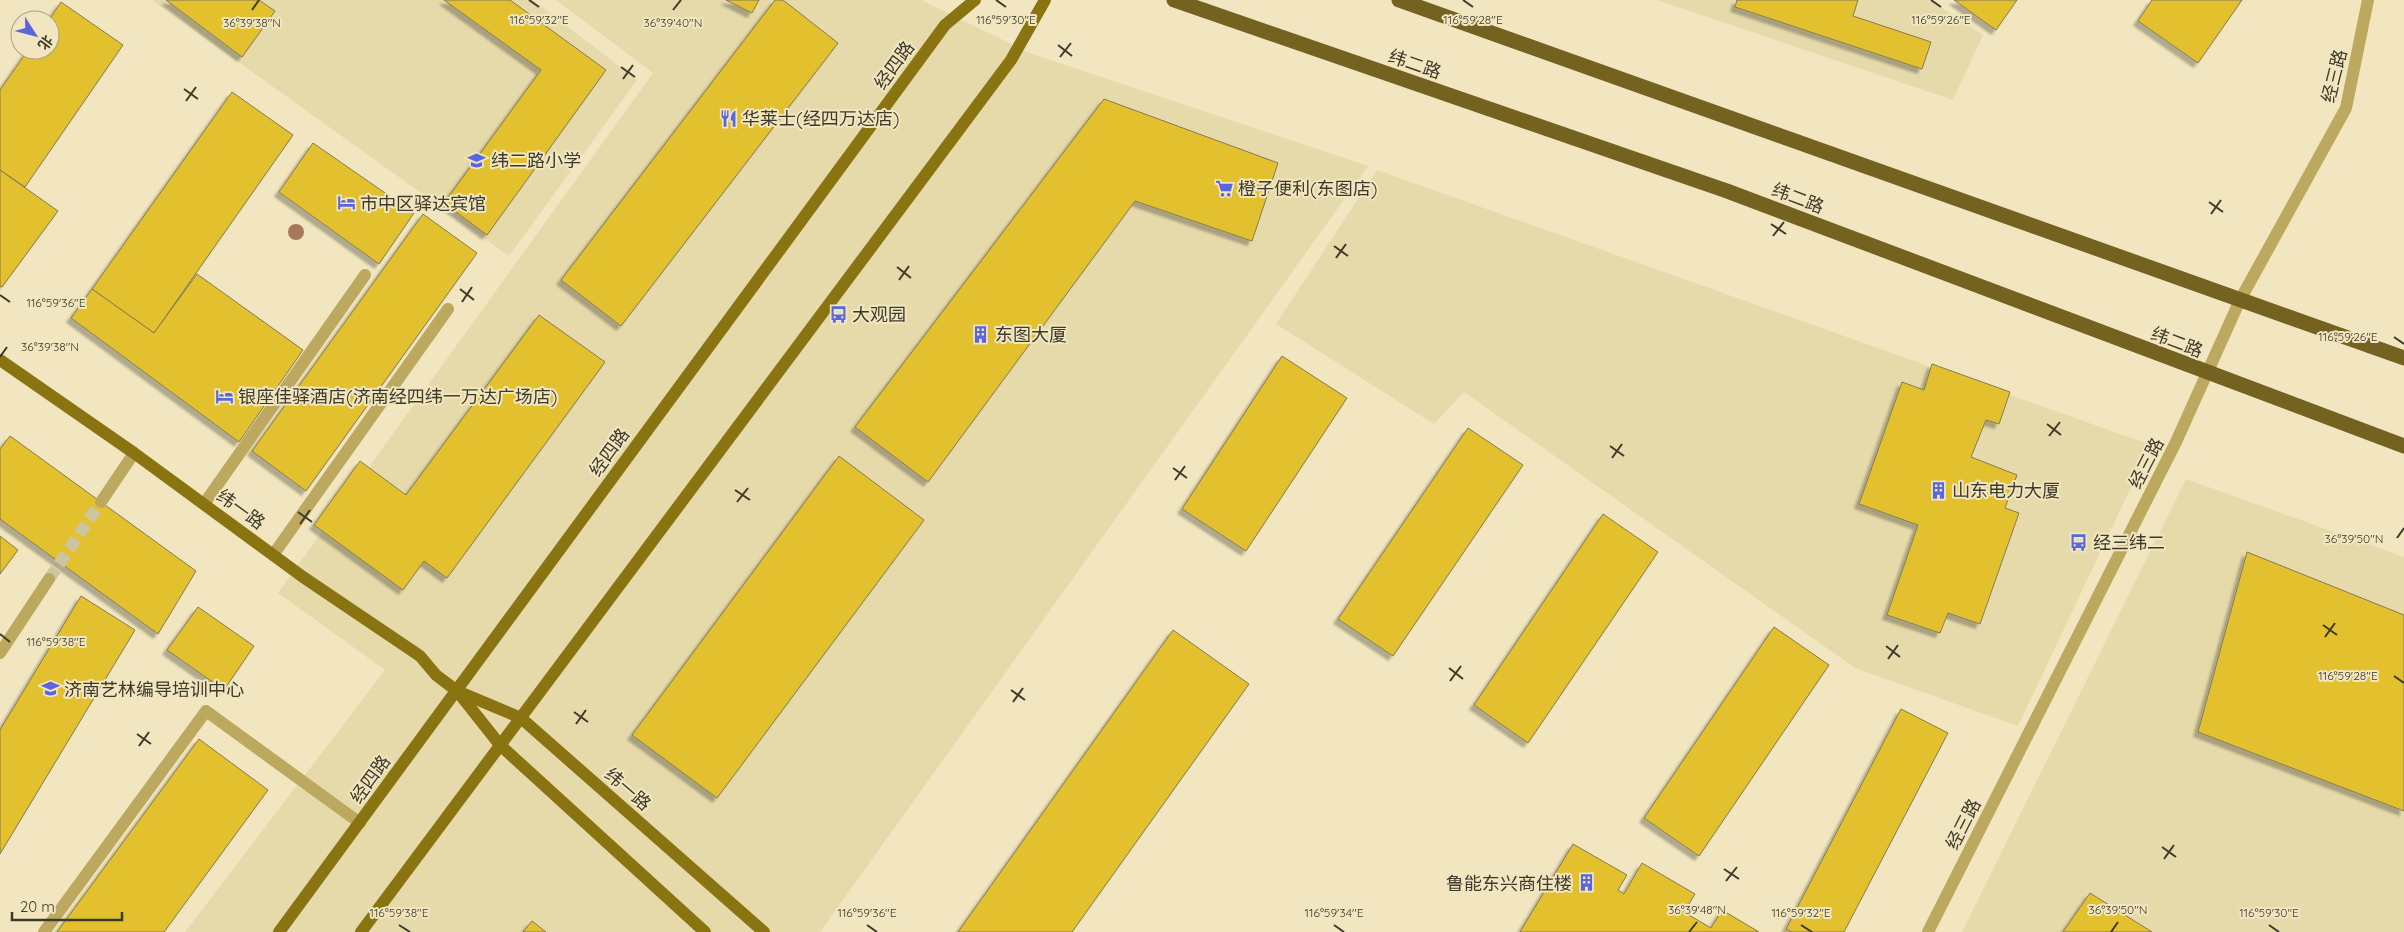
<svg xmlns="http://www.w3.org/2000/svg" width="2404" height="932" font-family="Quicksand,'Noto Sans SC',sans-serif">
<defs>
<filter id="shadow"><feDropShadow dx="-4.5" dy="4.5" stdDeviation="1" flood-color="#0004"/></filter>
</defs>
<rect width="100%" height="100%" fill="#f1e6bf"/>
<g fill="#e6daab">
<polygon points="152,0 533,0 637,80 509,256"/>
<polygon points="556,0 921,0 1032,54 1368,166 820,932 185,932 385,670 278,593 653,73"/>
<polygon points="1657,0 1930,0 1983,35 1953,100"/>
<polygon points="1377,170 2151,445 2018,726 1855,668 1464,392 1434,424 1276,324"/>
<polygon points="2186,479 2404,557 2404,932 1962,932"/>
</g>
<g fill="#e3c12f" stroke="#837a56" filter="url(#shadow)">
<polygon points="166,0 259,0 275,11 242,57"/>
<polygon points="444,0 510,0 606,70 487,235 444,203 541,70"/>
<polygon points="726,0 759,0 752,13"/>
<polygon points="775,0 783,0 838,43 621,326 561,280"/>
<polygon points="1737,0 1858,0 1853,16 1931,42 1922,69 1735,7"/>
<polygon points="1954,0 2017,0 1996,30"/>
<polygon points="2152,0 2242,0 2198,63 2138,21"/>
<polygon points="61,2 123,45 25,187 0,170 0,90 28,50 50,50 49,20"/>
<polygon points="232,92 293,135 154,333 92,289"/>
<polygon points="1104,99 1278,163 1252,241 1135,201 928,482 855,427"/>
<polygon points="313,143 414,213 379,264 279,192"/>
<polygon points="0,170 58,211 2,287 0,286"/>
<polygon points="423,214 477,253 306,491 252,451"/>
<polygon points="197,274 303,350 239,442 71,318 92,289 154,333"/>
<polygon points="539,315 605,362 447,578 424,561 403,590 314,525 360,461 406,495"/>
<polygon points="1282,356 1347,398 1246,551 1182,509"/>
<polygon points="1932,364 2010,392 1999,424 1986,420 1971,457 2017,475 2005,508 2019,513 1980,624 1948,613 1940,633 1887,615 1918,525 1859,504 1902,382 1924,390"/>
<polygon points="1468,428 1523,465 1393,656 1338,619"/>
<polygon points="10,436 196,571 158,634 0,519 0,449"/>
<polygon points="839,456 924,520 717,798 632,735"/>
<polygon points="1603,514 1658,552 1528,743 1474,705"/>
<polygon points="0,536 18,550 0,574"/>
<polygon points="2247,552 2404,615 2404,811 2198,732"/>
<polygon points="81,596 135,630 0,854 0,730"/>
<polygon points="198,607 254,646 224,690 167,650"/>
<polygon points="1774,627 1829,665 1699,856 1644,818"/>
<polygon points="1173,630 1249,684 1072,932 958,932"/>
<polygon points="1901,709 1948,733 1844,932 1792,932 1786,929"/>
<polygon points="199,739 268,790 164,932 57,932"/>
<polygon points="1573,844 1627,875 1618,890 1624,894 1642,863 1695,894 1684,912 1711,928 1722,910 1759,932 1520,932"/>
<polygon points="2090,893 2152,932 2063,932"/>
<polygon points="532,921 546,932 523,932"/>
</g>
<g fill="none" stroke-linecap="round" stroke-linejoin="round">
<polyline stroke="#cdc4a1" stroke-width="12" stroke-dasharray="12 6" stroke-linecap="butt" points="49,579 101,502"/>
<g stroke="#bca85e" stroke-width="12">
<polyline points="101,502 134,453"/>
<polyline points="204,504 365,275"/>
<polyline points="273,555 448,309"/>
<polyline points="0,653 49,579"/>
<polyline points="44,932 206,711 360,823"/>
<polyline points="1928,932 2176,442 2240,300 2346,108 2368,0"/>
</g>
<g stroke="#8a7412" stroke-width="12">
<polyline points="0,360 134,453 303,577 420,656 436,675 457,691 521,718 764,932"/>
<polyline points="458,692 500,745 705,932"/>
<polyline points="279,932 945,25 975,0"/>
<polyline points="361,932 1011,60 1045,0"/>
</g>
<g stroke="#736220" stroke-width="15">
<polyline points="1174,0 1727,191 2404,446"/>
<polyline points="1399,0 2404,358"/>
</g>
</g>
<circle fill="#a6775b" cx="296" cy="232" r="8"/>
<path fill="none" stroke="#3e3a2a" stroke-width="2" d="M529,0L539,7M996,0L1006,7M1463,0L1473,7M1931,0L1941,7M252,10L259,0M673,10L681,0M1058,45L1072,56M1060,57L1071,43M621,67L635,77M623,79L633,65M184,89L198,99M186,101L196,87M2209,202L2223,212M2211,214L2221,200M1771,224L1786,234M1773,236L1784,222M1334,246L1348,256M1336,258L1346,244M897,267L911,278M899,280L909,266M460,289L474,300M0,295L10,302M462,302L472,287M2394,337L2404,344M0,357L7,347M2047,424L2061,435M2049,436L2060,422M1610,446L1624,456M1612,458L1622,444M1173,468L1187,478M1175,480L1185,466M735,490L750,500M737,502L748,488M298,512L312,522M300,524L310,510M2397,538L2404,528M2323,625L2337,635M0,634L10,642M2325,637L2335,623M1886,646L1900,657M1888,659L1898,645M1449,668L1463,679M2394,676L2404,683M1450,681L1461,666M1011,690L1025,700M1013,702L1023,688M574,712L588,722M576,724L586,710M137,734L151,744M139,746L149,732M2162,847L2176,857M2164,859L2174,845M1724,869L1739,879M1726,881L1737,867M399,925L410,932M867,925L877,932M1334,925L1344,932M1801,925L1812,932M2269,925L2279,932M1689,932L1697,922M2111,932L2118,922"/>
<defs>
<symbol id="restaurant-bare" viewBox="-9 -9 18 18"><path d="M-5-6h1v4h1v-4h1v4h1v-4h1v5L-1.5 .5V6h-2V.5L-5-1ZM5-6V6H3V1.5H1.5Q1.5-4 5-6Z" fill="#5a66dd" stroke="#f1e6bf" stroke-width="2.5" paint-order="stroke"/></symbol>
<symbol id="school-bare" viewBox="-9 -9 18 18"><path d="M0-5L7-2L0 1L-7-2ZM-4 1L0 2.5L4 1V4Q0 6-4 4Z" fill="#5a66dd" stroke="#f1e6bf" stroke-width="2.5" paint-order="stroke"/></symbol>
<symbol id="supermarket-bare" viewBox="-9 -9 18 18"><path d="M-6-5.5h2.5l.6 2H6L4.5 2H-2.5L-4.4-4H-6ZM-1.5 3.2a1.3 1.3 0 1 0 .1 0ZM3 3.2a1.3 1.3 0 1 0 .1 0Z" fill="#5a66dd" stroke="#f1e6bf" stroke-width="2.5" paint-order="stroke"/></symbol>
<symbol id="hotel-bare" viewBox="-9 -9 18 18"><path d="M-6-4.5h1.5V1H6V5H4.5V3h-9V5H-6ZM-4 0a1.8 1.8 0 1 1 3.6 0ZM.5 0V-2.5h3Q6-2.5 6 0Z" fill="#5a66dd" stroke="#f1e6bf" stroke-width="2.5" paint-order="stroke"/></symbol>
<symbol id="bus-bare" viewBox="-9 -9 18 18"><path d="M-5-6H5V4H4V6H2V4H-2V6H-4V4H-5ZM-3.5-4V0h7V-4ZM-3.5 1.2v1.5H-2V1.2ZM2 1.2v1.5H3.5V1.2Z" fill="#5a66dd" stroke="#f1e6bf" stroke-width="2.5" paint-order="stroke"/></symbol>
<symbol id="building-bare" viewBox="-9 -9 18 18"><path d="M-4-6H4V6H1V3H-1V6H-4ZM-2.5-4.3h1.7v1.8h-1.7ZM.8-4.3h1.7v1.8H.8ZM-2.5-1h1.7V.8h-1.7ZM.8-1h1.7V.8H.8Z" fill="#5a66dd" stroke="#f1e6bf" stroke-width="2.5" paint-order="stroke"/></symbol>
</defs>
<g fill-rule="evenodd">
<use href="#restaurant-bare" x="716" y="106" width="25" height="25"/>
<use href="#school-bare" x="464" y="148" width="25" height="25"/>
<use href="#supermarket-bare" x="1212" y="176" width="25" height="25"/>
<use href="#hotel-bare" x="334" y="190" width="25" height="25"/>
<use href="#bus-bare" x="826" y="302" width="25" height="25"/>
<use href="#building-bare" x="968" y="322" width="25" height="25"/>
<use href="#hotel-bare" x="212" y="384" width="25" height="25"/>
<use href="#building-bare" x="1926" y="478" width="25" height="25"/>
<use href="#bus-bare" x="2066" y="530" width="25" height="25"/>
<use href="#school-bare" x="38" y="676" width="25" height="25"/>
<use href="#building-bare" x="1574" y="870" width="25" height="25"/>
</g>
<g text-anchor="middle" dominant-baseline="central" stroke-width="4" stroke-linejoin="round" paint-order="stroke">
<g font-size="18" fill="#3e3a2a" stroke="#f1e6bf">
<text transform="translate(1415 64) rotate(19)">纬二路</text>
<text transform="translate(894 65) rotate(-54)">经四路</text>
<text transform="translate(2334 76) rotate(-76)">经三路</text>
<text transform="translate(1798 198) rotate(21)">纬二路</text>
<text transform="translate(2177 342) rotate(21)">纬二路</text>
<text transform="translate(609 452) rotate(-54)">经四路</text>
<text transform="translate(2146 463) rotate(-63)">经三路</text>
<text transform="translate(241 509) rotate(36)">纬一路</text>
<text transform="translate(370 779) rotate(-54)">经四路</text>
<text transform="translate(628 789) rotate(41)">纬一路</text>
<text transform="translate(1963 824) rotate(-63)">经三路</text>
</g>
<g font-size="18" fill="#3e3a2a" stroke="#f1e6bf" text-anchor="start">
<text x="742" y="118">华莱士(经四万达店)</text>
<text x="491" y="160">纬二路小学</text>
<text x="1238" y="188">橙子便利(东图店)</text>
<text x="360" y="203">市中区驿达宾馆</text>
<text x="852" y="314">大观园</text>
<text x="995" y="334">东图大厦</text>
<text x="238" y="396">银座佳驿酒店(济南经四纬一万达广场店)</text>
<text x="1952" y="490">山东电力大厦</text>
<text x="2093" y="542">经三纬二</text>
<text x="64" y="689">济南艺林编导培训中心</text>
<text x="1572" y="883" text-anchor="end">鲁能东兴商住楼</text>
</g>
</g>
<g font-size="12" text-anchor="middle" fill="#3e3a2a" stroke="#f1e6bf" stroke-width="4" stroke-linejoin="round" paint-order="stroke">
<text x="539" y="24">116°59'32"E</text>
<text x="1473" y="24">116°59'28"E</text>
<text x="1006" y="24">116°59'30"E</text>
<text x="1941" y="24">116°59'26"E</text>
<text x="252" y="27">36°39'38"N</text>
<text x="673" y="27">36°39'40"N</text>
<text x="56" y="307">116°59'36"E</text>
<text x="2348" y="341">116°59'26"E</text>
<text x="50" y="351">36°39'38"N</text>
<text x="2354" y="543">36°39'50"N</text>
<text x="56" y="646">116°59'38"E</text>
<text x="2348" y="680">116°59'28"E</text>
<text x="1697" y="914">36°39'48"N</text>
<text x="2118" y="914">36°39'50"N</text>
<text x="399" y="917">116°59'38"E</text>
<text x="867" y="917">116°59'36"E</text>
<text x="1334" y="917">116°59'34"E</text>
<text x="1801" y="917">116°59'32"E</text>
<text x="2269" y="917">116°59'30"E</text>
</g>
<g transform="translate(35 35) rotate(126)"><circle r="24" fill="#f1e6bf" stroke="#a9a183"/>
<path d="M0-4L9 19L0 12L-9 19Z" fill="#5a66dd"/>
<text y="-8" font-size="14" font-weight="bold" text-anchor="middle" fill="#3e3a2a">北</text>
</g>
<path d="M12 912v8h110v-8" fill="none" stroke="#3e3a2a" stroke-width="2.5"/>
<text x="20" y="912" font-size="15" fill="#3e3a2a" stroke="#f1e6bf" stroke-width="4" paint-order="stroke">20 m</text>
</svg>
